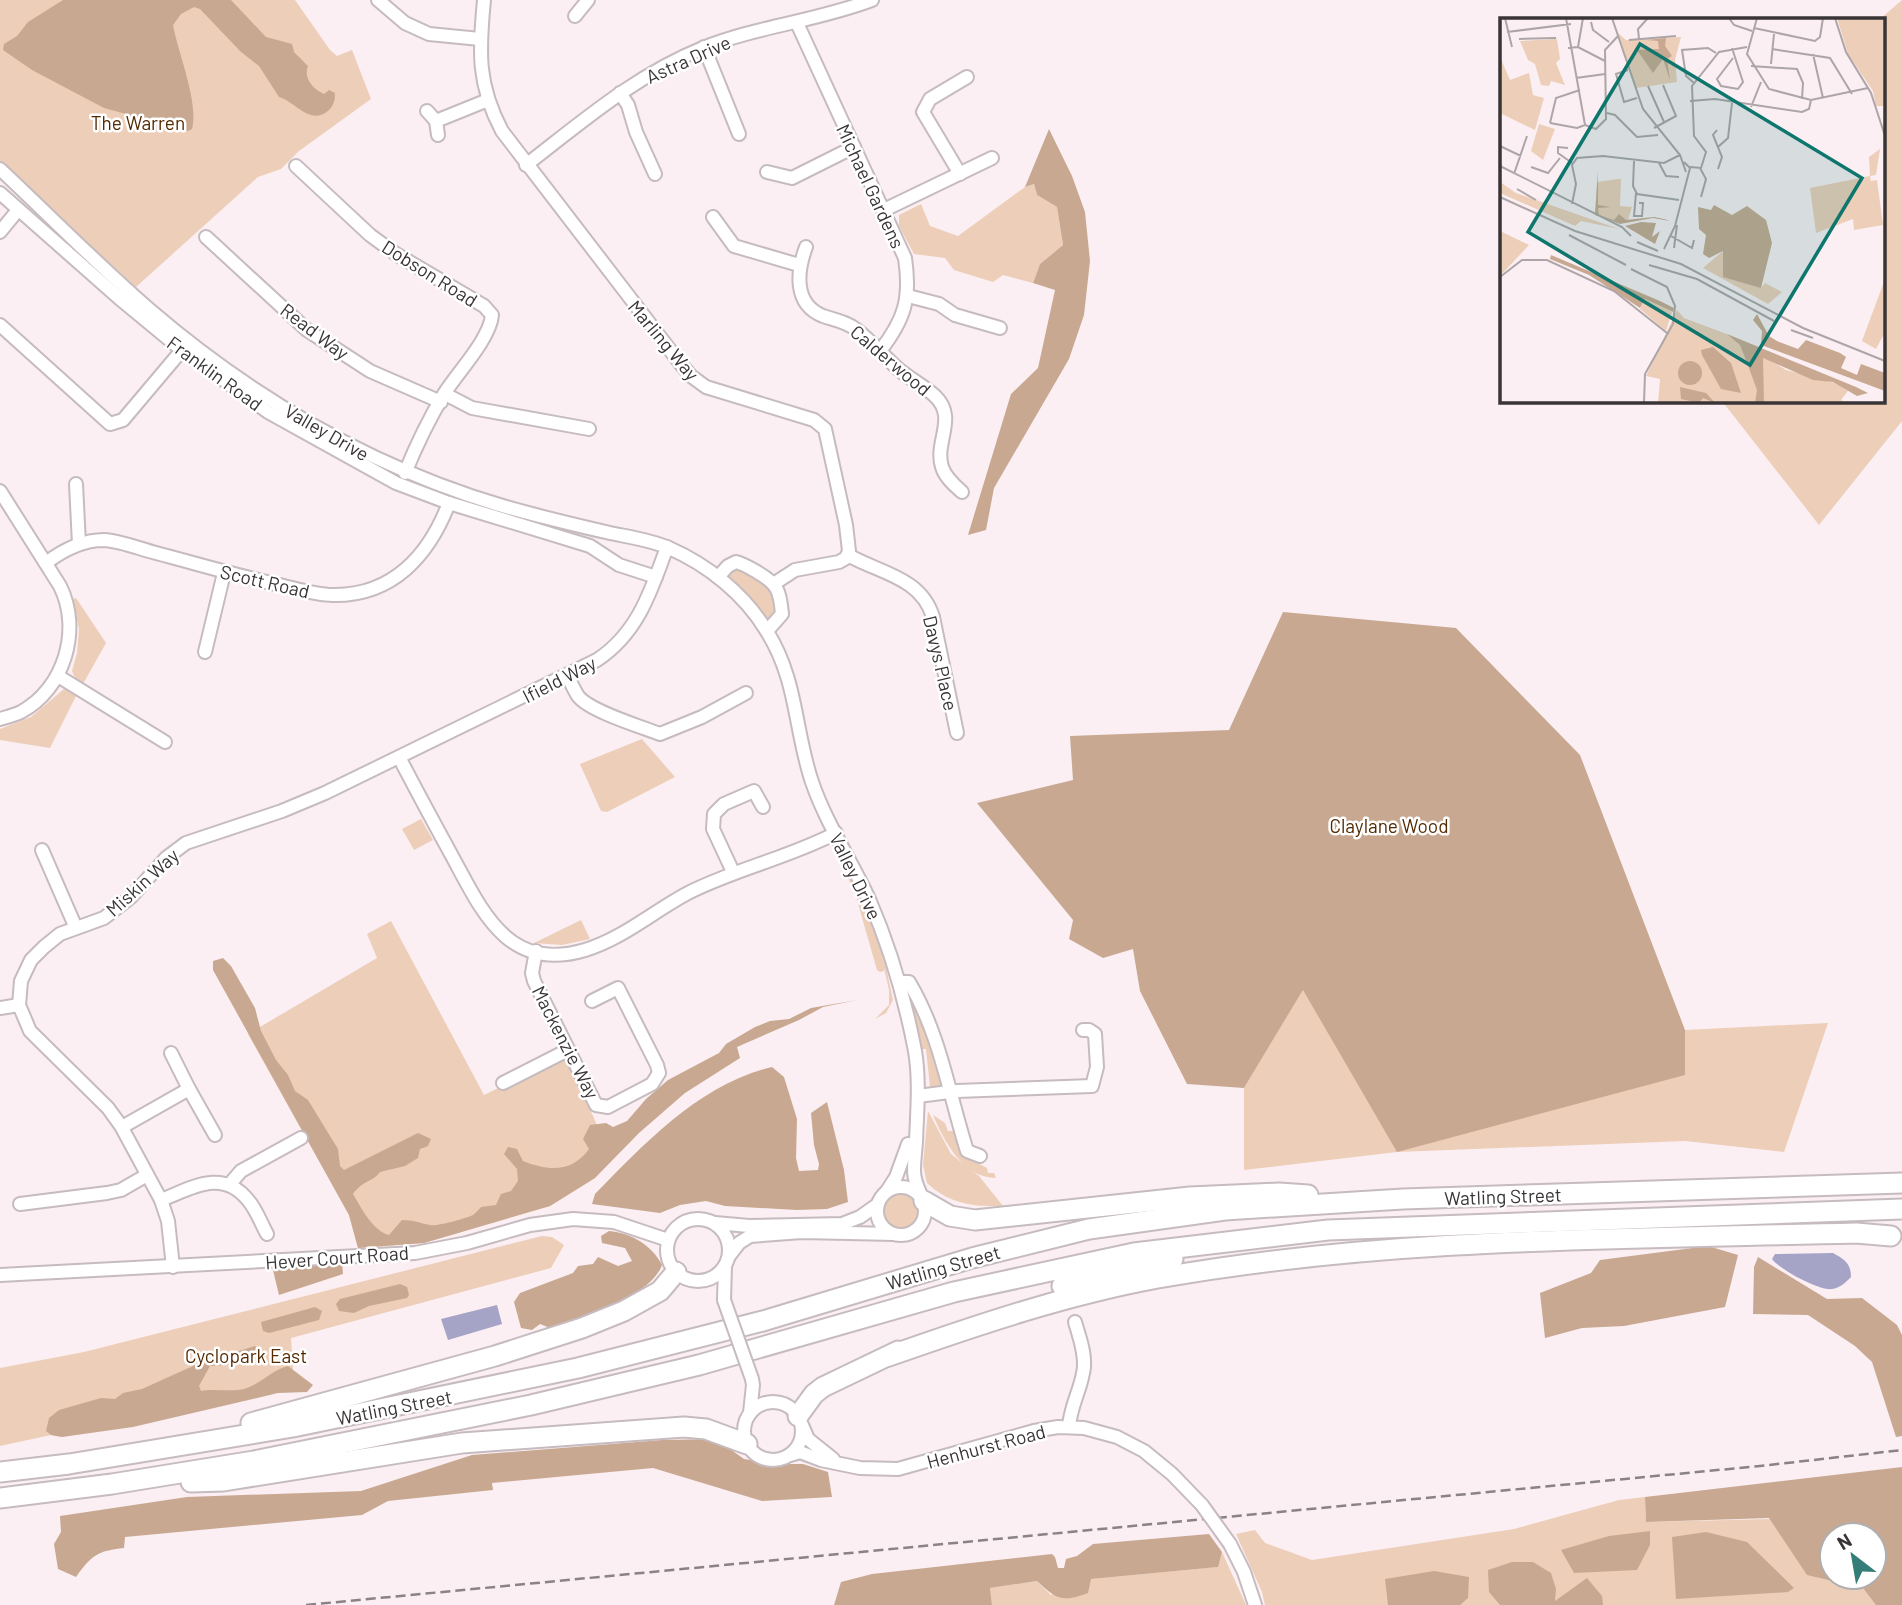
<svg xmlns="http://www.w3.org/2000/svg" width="1902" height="1605" font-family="Barlow,sans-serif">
<rect width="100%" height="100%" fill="#fbeff3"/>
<g fill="#edceb8" fill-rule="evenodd">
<polygon points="0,0 295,0 330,50 337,56 352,50 371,99 299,151 281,169 258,177 136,287 0,163"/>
<polygon points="1902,0 1902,421 1819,525 1722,401 1883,401 1883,19 1880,19"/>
<polygon points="1034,184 1037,195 1057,207 1063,245 1040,264 1033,283 1003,275 993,282 954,270 945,258 914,254 899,226 899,215 921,204 930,226 958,236 1025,187"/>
<polygon points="733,566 771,584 780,611 770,621 766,619 730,579 728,573"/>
<polygon points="76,598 106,643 83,684 76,680 72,671 77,653 79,629 73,599"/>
<polygon points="64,689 78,692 50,748 0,740 0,729 31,717"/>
<polygon points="642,739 675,777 607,812 601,811 580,764"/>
<polygon points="421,819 433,840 414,850 402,829"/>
<polygon points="832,844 840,852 874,923 874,932 877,931 880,939 893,1000 886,1013 875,1019 889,1005 889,990 884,968 884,971 880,972 877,970 855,893"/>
<polygon points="581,920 590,939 562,945 534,943"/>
<polygon points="391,921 484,1095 566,1055 612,1159 595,1178 550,1206 424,1243 358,1248 349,1215 248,1034 377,958 367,934"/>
<polygon points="907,990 920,1010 943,1083 939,1087 930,1087 926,1049 921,1049"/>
<polygon points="1303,990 1684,1075 1685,1030 1828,1023 1784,1152 1685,1141 1397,1152 1244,1170 1244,1088"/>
<path d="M928,1111L951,1154L979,1176L1003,1206C974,1207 949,1204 927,1183L923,1165Z"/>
<path d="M933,1115L945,1123L948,1131H955L968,1158L987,1168L988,1173H994L996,1178C963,1178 944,1141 933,1115Z"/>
<circle cx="901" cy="1211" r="18"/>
<polygon points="542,1236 552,1237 564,1245 551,1268 291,1338 294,1387 62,1437 51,1435 0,1446 0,1368 84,1352"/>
<path d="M1645,1497L1646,1522L1902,1516V1605H1265L1262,1592L1236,1534L1255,1530L1265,1543L1312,1560L1514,1529L1619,1500ZM1832,1535H1874V1577H1832Z"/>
<polygon points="1222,1552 1246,1605 992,1605 990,1588 1037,1581 1051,1595 1090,1579 1217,1567"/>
</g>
<g fill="#c8a891" fill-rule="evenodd">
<path d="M63,0H231L266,37L292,44L294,52L308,66C303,78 313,89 324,94L329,90L335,93C335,100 334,104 330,109C311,128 295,101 279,97L259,66L240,51L200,9L194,7L181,14L173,25C178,53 199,102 192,129L188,131L104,108L32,70L3,50L4,44L17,36L28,22Z"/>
<polygon points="1049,129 1072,176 1085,212 1090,261 1084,315 1069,359 994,488 986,530 968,535 1011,394 1038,368 1055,290 1033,283 1040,264 1063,245 1057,207 1037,195 1034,184 1025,187"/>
<polygon points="1283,612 1456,628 1580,755 1685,1030 1685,1075 1397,1152 1303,990 1244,1088 1187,1084 1140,991 1133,949 1103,958 1069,939 1073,920 977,803 1073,780 1070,736 1229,730"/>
<path d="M223,958L231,966L255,1008L261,1031L276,1060L288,1075L295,1091L308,1100L338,1149L340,1166L344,1170L418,1133L431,1139L428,1146L420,1149L418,1158L405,1166L380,1172C373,1182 363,1180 353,1194C362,1209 372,1230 389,1235L402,1220C413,1220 420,1223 430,1225C436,1227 467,1218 473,1215C475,1214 479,1209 481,1207L496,1205L501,1194L511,1191L518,1181L517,1169L504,1154L508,1147L517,1149L523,1161C548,1171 572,1173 589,1149L583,1139L590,1125L606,1123L613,1127L627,1121L646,1099L668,1080L719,1053L726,1044L755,1027L770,1021L789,1019L811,1008L857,1000L823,1007L799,1020L737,1047L740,1058L685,1093L639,1133L595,1178L550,1206L424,1243L358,1248L349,1215L213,970V961Z"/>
<path d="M772,1067L784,1077L797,1119L796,1158L799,1171L818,1170L819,1164L814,1145L811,1113L827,1102L844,1170L848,1202L827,1209L797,1210L725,1206L706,1201L680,1205L660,1213L592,1204L595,1194C645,1143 700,1084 772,1067Z"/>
<path d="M609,1231C631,1233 652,1245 662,1265C651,1297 580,1318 550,1328L540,1324L532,1330L521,1328L514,1302L520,1293L573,1273L578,1266L593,1264L598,1257L618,1266L632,1261L625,1248L602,1243L601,1236Z"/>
<polygon points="1708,1246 1738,1255 1725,1307 1624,1326 1582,1328 1545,1338 1540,1293 1591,1273 1600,1260"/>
<polygon points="1758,1257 1827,1299 1862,1298 1897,1325 1902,1335 1902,1436 1896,1437 1872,1362 1855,1346 1808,1315 1753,1314 1754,1267"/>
<polygon points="342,1263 343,1274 279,1295 272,1266"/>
<polygon points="400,1284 407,1287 409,1295 407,1298 369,1306 354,1313 339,1311 336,1304 340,1299"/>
<polygon points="315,1307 322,1311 319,1320 269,1333 263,1331 261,1322"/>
<path d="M255,1346L264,1355L234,1359L229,1365L210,1366L199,1386L201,1391C215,1388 232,1393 247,1388C263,1382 272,1370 288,1366L313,1385L307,1392L278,1393L133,1427L62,1437L51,1435L46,1431L49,1418L59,1410L101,1398L115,1399L123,1393L142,1389L193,1366L202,1358L226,1355Z"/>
<path d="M716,1439L744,1459L774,1464H803L828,1472L832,1497L762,1501L653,1468L492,1483L493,1490L388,1501L362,1515L125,1537L124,1548C97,1551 92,1555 76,1577L58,1569L54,1544L61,1532L60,1516L187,1497L361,1491L472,1455L662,1440Z"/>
<path d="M1902,1467V1605H1876L1863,1588L1807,1575L1769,1518L1646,1522L1645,1497ZM1832,1535H1874V1577H1832Z"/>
<polygon points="1650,1531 1650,1545 1637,1570 1574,1573 1561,1550 1609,1536"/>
<polygon points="1706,1532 1747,1542 1794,1588 1788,1592 1676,1599 1672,1537"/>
<path d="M1209,1534L1222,1552L1218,1567L1091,1579L1088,1593C1062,1603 1056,1599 1037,1581L990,1588L992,1605H834L841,1582L872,1574L1052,1554L1055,1557L1058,1568H1064L1066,1559L1077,1556L1093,1544Z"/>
<polygon points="1512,1562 1533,1562 1551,1573 1556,1589 1555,1601 1587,1578 1602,1596 1603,1605 1500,1605 1489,1592 1488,1570"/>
<polygon points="1434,1571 1469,1577 1468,1598 1460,1605 1388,1605 1385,1579"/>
</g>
<g fill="#a5a4c6">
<path d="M1833,1253C1844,1259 1851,1263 1851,1277C1845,1283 1840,1288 1832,1289C1819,1291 1779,1269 1772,1259L1775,1254Z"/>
<polygon points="497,1305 502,1324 448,1340 441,1319"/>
</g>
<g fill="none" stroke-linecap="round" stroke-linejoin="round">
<defs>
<g id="minor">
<polyline points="378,0 405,23 429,34 480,39"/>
<path d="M484,0C479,51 477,84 502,131L680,363L691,376L706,387L814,420L825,429L846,525L849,551L846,558L839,562L795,570L775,583"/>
<polyline points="575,16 588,0"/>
<path d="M797,23L905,258C911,298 905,319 880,351"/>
<polyline points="704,47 739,134"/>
<polyline points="620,93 628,105 636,132 655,174"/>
<polyline points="427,111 436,121 438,135"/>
<polyline points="436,121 488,100"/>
<path d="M526,165C583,121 636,75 703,48C758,26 817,21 872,0"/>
<path d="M296,166L370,235L396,254L484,306L492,315C490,339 457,373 444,394C429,419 416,446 405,473"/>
<path d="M0,169C50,216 98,265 150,310C255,400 373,468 506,507C541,517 575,525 610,533C629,537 651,540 669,548C708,565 744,594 766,630C798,680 794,729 812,782C826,823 851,860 869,899C890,947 905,999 915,1051C920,1081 917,1112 916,1142C914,1170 910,1174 924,1201"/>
<polyline points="767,172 792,178 854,147"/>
<polyline points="960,174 923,112 930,99 967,77"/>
<polyline points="0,193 119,298 182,350 268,412 396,483 449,503 590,546 619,565 656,577"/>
<polyline points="884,210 992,158"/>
<polyline points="713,217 734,246 799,265"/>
<polyline points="0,232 18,210"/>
<polyline points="206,237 307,330 370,371 441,402"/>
<path d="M806,247C797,271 793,304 823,316C835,320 847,322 857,330C871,341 883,355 896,367C908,378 923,385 935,396C958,418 934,442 942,467C945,477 954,485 962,492"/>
<polyline points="908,296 939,304 955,315 1000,328"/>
<polyline points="0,325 110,424 123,420 182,350"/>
<polyline points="445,394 472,408 589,429"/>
<polyline points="76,484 79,544"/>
<path d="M0,491L60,586C82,630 64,689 21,712C15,715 7,717 0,719"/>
<path d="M848,555C879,573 921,577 933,617L957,733"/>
<path d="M46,563C63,550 82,540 104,540C121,541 140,549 156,553C198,564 238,576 280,585C297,589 316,595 333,595C393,596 429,555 449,503"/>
<path d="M718,577L728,566L736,562C744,564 750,568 757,572C778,584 780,591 782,614L767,631"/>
<polyline points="205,652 224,573"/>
<polyline points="58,676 165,742"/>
<path d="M567,676C571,682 574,690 578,696C589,711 642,727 660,734L702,717L746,693"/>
<path d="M399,757C416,790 434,823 452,856C482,911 508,973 585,950C622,939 654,911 688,893C735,869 788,858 836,833"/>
<polyline points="42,850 76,928"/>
<polyline points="733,872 713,829 714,814 724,804 754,791 763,807"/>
<polyline points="536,951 532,973 534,981 596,1105 608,1107 652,1084 659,1073 657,1065 618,988 592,1001"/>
<path d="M899,982H909C940,1034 949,1094 967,1151L980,1156"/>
<polyline points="0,1008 19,1005"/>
<polyline points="503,1083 568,1050"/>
<polyline points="189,1089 215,1135"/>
<polyline points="918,1096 957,1091 1092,1086 1097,1067 1095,1034 1089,1030 1083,1030"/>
<polyline points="122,1127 189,1089 171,1053"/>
<polyline points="229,1185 241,1171 301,1138"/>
<circle cx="901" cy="1211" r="24"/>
<polyline points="887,1191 896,1177 908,1144"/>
<path d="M161,1200C192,1188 222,1168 248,1200C256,1209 261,1223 267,1234"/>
<polyline points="20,1204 107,1193 121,1190 147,1175"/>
<circle cx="698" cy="1250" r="31"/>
<polyline points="715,1223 749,1226 842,1224 860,1217 877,1205"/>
<polyline points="729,1256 739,1243 750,1236 802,1232 894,1234"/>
<path d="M173,1267L168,1221L161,1200L121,1126L108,1108L30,1031L19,1005L21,981L31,960L44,947L60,934L104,918L131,897L166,858L186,843L282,811L325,793L597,660C638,633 651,591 667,547"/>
<polyline points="0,1275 415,1253 467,1243 530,1225 573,1219 614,1222 668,1240"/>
<polyline points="724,1300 725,1266"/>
<circle cx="773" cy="1431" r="29"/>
<polyline points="750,1413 753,1385 752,1379"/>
<polyline points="802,1425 808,1439 833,1459"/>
<path d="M1069,1427C1070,1406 1082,1388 1084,1367C1085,1351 1079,1336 1075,1322"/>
<polyline points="790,1455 800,1452 821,1460 860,1468 898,1469 1034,1431 1058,1427 1084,1428 1117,1437 1144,1451 1172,1474 1202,1505"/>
<polyline points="1230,1544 1244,1572 1255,1605"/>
</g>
<g id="highway">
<polyline points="924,1201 950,1216 975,1220 1190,1197 1279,1193 1308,1195"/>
<polyline points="1062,1286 1173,1259"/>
<path d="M889,1356C977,1325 1066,1295 1158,1278C1388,1237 1623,1239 1856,1233L1891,1236"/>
<polyline points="798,1416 814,1394 823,1387 898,1351"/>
<polyline points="251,1423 495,1356 582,1328 624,1311 660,1291 676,1272"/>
<polyline points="0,1472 69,1464 293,1427 578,1368 763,1321 972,1258 1089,1229 1225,1210 1403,1199 1902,1183"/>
<polyline points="191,1482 223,1481 462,1443 684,1427 706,1429 747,1444"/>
<polyline points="0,1498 112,1484 254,1461 531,1405 699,1365 954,1292 1134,1253 1328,1230 1902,1209"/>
</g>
</defs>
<use href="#minor" stroke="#c6bbbf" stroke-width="16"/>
<use href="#highway" stroke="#c6bbbf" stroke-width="23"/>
<use href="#minor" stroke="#fff" stroke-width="12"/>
<use href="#highway" stroke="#fff" stroke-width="19"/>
<polyline stroke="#8a8285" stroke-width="2.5" stroke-dasharray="10 5" stroke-linecap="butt" points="306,1605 1760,1466 1902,1450"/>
<defs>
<g id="minor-bridge">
<polyline points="724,1300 752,1379"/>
<polyline points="1202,1505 1230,1544"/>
</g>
</defs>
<use href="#minor-bridge" stroke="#c6bbbf" stroke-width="16" stroke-linecap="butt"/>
<use href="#minor-bridge" stroke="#fff" stroke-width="12"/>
</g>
<g text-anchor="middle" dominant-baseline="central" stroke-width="5" stroke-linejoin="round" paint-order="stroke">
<g font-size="19" fill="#393536" stroke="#fff">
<text transform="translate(688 59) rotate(-24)">Astra Drive</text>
<text transform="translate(871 186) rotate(65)">Michael Gardens</text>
<text transform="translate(430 273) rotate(32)">Dobson Road</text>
<text transform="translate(315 331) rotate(37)">Read Way</text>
<text transform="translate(664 340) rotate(50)">Marling Way</text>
<text transform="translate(891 360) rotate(40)">Calderwood</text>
<text transform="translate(215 373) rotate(36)">Franklin Road</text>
<text transform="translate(327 432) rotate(30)">Valley Drive</text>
<text transform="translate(265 581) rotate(13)">Scott Road</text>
<text transform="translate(941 663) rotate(77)">Davys Place</text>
<text transform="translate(559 679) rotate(-27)">Ifield Way</text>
<text transform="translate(856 876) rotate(64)">Valley Drive</text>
<text transform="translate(142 882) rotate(-42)">Miskin Way</text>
<text transform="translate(566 1042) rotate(63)">Mackenzie Way</text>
<text transform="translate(1503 1196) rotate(-2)">Watling Street</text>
<text transform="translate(337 1257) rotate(-4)">Hever Court Road</text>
<text transform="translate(943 1267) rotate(-16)">Watling Street</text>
<text transform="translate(394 1407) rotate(-11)">Watling Street</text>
<text transform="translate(986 1446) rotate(-15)">Henhurst Road</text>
</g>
<g font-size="19" fill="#532901" stroke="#fff">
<text x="138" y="122">The Warren</text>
<text x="1389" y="825">Claylane Wood</text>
<text x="246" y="1355">Cyclopark East</text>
</g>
</g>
<g transform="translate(1500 18)">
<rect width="385" height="385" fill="#fbeff3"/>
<path d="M337,0H385V88H376L373,73L348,36ZM118,15L126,22L181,19L175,42L177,64L136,70ZM57,21L60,41L56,45L65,67L51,63L49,68L41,67L35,46L28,42L20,23ZM0,39L10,62L29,55L33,77L44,80L35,112L0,95ZM39,106L55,111L43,142L31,133ZM380,131L376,157L370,158L371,163L377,162L383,207L354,212L353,201L316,215L310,170L370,158L369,139ZM118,161H121L120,188L132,189L127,205L95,197L97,164ZM0,164L16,175L119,211L81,203L75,208L0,175ZM0,213L29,227L0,258ZM223,233L261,270L265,265L282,274L268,286L203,250ZM385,261V314L376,331L362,323ZM145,281L172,294L166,313L140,291ZM177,292L184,300L227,316L286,352L338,366L348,373L341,382L346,385H158L160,361L146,358Z" fill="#edceb8"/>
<path d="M166,20L165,28L172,38L167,41L170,62L163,41L153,55L137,32L159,31L158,23L147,22ZM98,153V187L111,189L98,190L99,197L114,202L119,196L126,202L154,199L164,201L170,203L153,200L120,206L95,197ZM214,187L232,197L247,188L266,202L272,225L261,270L223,259V233L209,240L203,236L206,217L199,211L198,189L211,192ZM141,204L156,205L152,219L160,213L155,226L125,208ZM51,237L160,283L174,290L173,294L145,281L140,290L89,257L50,241ZM257,296L269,318L277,323L298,331L306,322L340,335L346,339L341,350L357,357L361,346L385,355V373L261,327L262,313L253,302ZM227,316L356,369L368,375L357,378L333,364L313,362L263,340L264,385H255L257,372L246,342L240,327ZM213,329L231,345L241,375L221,371L202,337L201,332ZM178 355a12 12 0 1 1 24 0a12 12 0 1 1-24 0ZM180,369L206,375L215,385L203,380L199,385L181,381Z" fill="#c8a891"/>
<path fill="none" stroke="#ada5a7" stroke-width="2" d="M5,0L12,29M66,0L85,107M112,0L143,91L180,137L186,154M229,0L234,7L252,13M257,0L247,36L269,71L311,82L368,70M335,0L346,34L371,75L385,118M91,4L93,12L109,24M254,10L315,23L320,19L323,0M7,14L71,6M19,21L56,20M139,21L138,11L148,0M129,22L176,18M78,29L83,0M68,30L78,29L105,43M232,30L243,64L238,71L221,68L217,61L233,40M272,31L330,40L352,76M313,36L323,80M271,46L274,16M251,48L297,51L303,65L302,81M128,52L116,56L124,84L137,80M76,60L105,56M194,65L186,58L182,32L208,30L216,35M148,68L164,104M190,83L215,81L302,94L309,91L311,82M251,89L261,64M107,95L115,97L137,119L158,117M50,105L56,80L80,72M50,105L77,110L85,107M85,107L96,111L106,101L105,32L118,18M154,110L176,98L163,67M217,112L213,117L222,139L218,151M0,128L21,138M218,129L228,120L232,85M68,130L58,129V135L72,145M134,143L133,168L137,176L179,182M159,145L166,158L179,159M0,148L122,209L131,218M31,149L48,155L60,140M190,149L201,150L206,134L194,118L192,68L219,34L247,29M200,150L206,161L201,179M14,156L27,118M17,171L36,182M136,175L134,198H142L143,185H139M0,179L75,213L181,246L303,310L385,343M72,186L76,166L72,147L77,140L103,138L164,145L180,137M69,217L126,247M171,218L192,230L194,222M137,224L158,233M174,230L177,207M164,231L175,208L190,150L184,144M149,247L197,261L274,303M131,251L167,269L175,288L173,306L145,356L144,385M0,259L22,242H47L114,273L167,315M291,312L313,320"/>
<path fill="#0f766e" fill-opacity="0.15" stroke="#0f766e" stroke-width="3.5" d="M140,26L362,160L250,347L28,214Z"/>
<rect width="385" height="385" fill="none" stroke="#393536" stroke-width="3.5"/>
</g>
<g transform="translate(1853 1556) rotate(329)"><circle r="33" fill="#ffffff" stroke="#b0aeaf" stroke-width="2"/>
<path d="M0-5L12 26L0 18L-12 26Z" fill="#357d78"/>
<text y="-10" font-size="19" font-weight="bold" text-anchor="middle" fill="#393536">N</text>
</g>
</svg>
